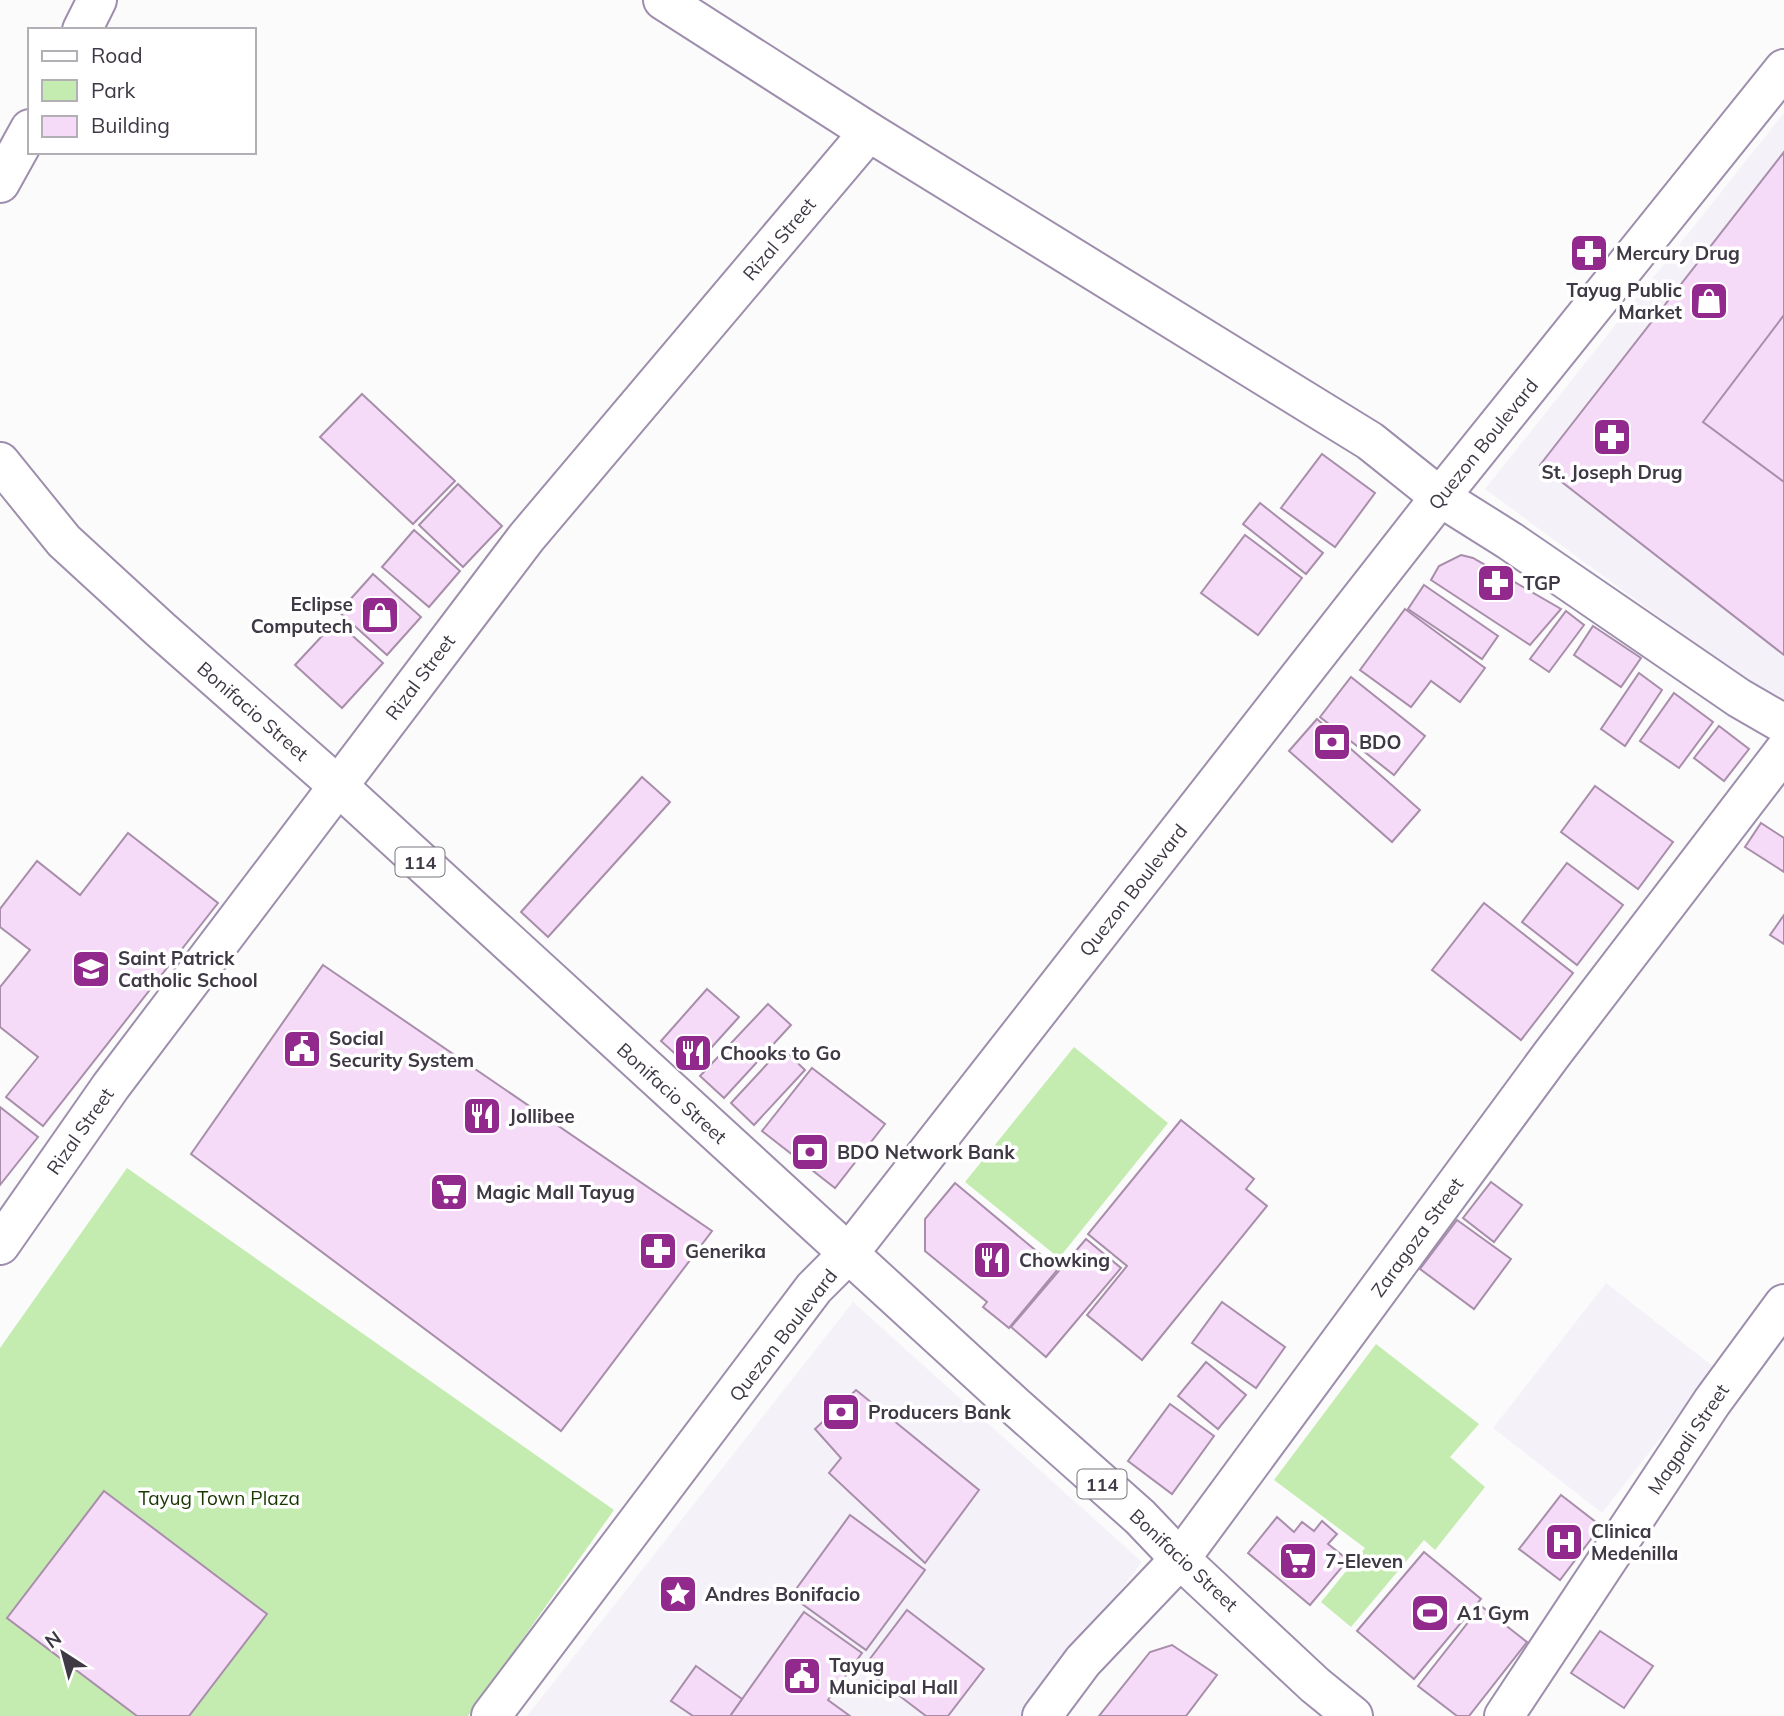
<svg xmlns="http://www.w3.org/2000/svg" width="1784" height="1716" font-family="Mulish,sans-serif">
<rect width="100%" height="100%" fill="#fbfbfb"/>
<g fill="#f5f1f9">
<polygon points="1784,113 1784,709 1485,489"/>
<polygon points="1606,1283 1715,1368 1602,1513 1493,1428"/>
<polygon points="853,1302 1142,1562 1027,1716 527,1716"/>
</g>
<g fill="#c5ecb0">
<polygon points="1074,1047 1168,1123 1059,1258 965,1182"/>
<polygon points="127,1168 614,1510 468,1716 0,1716 0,1348"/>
<polygon points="1376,1344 1479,1424 1450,1457 1485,1487 1435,1550 1424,1540 1351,1627 1321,1602 1365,1548 1274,1480"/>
</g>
<g fill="#f6dbf8" stroke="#a88eaa" stroke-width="2">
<polygon points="1784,152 1784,655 1540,465"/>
<polygon points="1784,315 1784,482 1703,422"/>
<polygon points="362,394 455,481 413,524 320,437"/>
<polygon points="1322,454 1375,493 1335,547 1281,508"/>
<polygon points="458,484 502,526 463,567 419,525"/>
<polygon points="1260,503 1323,553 1306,574 1243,524"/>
<polygon points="414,530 460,571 429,607 382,567"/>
<polygon points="1245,535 1302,578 1258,635 1201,593"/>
<polygon points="1461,555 1473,558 1561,609 1530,645 1431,580 1439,566"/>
<polygon points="373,574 421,617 387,655 339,612"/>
<polygon points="1424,585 1498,636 1482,659 1408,609"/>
<polygon points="1405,609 1485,668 1460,702 1431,681 1411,707 1360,670"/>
<polygon points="1566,611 1584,625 1549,672 1530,659"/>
<polygon points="336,621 383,663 342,708 295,665"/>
<polygon points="1593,626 1641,658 1621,687 1574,655"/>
<polygon points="1639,673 1662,690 1625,746 1601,729"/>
<polygon points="1351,677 1425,736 1394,775 1320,717"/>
<polygon points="1674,693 1713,722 1679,768 1640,741"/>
<polygon points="1317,719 1420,810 1392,842 1289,751"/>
<polygon points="1719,726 1749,749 1724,781 1694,758"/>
<polygon points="642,777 670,802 548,937 521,912"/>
<polygon points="1595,786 1673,842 1638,889 1561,832"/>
<polygon points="1761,823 1784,838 1784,872 1745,847"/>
<polygon points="128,833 218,903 43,1126 6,1097 38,1057 0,1027 0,987 30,950 0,927 0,909 37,861 80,895"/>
<polygon points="1567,863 1623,905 1577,965 1522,922"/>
<polygon points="1484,903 1573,973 1521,1040 1432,970"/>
<polygon points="1784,915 1784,944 1770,935"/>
<polygon points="323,965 712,1231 561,1431 191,1154"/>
<polygon points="707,989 739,1017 692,1069 661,1041"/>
<polygon points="768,1004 791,1025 724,1098 700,1076"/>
<polygon points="782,1048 805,1070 754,1125 731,1103"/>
<polygon points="812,1068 885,1124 835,1188 762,1131"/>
<polygon points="0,1107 38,1137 0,1185"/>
<polygon points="1181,1120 1254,1179 1246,1189 1267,1206 1142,1360 1087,1315 1127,1266 1088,1234"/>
<polygon points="1491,1182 1522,1205 1494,1242 1463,1218"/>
<polygon points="955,1183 1058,1269 1009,1328 983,1307 987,1302 925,1251 925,1219"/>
<polygon points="1457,1220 1511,1259 1474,1309 1420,1269"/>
<polygon points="1086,1239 1121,1268 1046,1357 1011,1327"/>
<polygon points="1222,1302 1285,1347 1256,1388 1192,1343"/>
<polygon points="1206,1362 1246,1395 1218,1429 1178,1396"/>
<polygon points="856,1390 979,1490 925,1563 829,1473 841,1458 815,1429"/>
<polygon points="1170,1404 1214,1436 1172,1494 1128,1461"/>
<polygon points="104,1491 267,1614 189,1716 137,1716 7,1618"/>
<polygon points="1561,1495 1601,1526 1560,1580 1519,1549"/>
<polygon points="850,1515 925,1570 866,1650 791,1596"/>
<polygon points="1277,1517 1294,1532 1302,1522 1314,1531 1322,1521 1337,1534 1328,1544 1348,1560 1310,1605 1248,1553"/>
<polygon points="1424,1552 1481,1599 1414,1679 1357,1631"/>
<polygon points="1481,1606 1527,1642 1469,1716 1457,1716 1418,1686"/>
<polygon points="907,1610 984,1669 948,1716 926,1716 863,1668"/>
<polygon points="804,1612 862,1653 828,1700 850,1716 730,1716"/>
<polygon points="1600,1631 1653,1666 1624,1708 1571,1673"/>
<polygon points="1172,1645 1217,1675 1186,1716 1099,1716 1150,1652"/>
<polygon points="696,1666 742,1699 730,1716 693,1716 671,1701"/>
</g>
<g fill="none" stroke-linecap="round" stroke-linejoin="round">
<defs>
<g id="minor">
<polyline points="663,0 869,132 1370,441 1440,497 1510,541 1739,698 1784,724"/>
<polyline points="82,30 97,0"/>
<polyline points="0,183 30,129"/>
<polyline points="0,1245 111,1086 526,538 869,132"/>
<polyline points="491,1716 814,1288 849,1253"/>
<polyline points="1042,1716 1083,1661 1180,1559 1552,1054 1784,751"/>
<polyline points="1504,1716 1712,1402 1784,1304"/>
</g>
<g id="major">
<polyline points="0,462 64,541 161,630 337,785 1014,1405 1140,1517 1180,1559 1315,1685 1353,1716"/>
<polyline points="849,1253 1440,497 1784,69"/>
</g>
</defs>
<use href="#minor" stroke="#9e8ead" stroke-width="42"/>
<use href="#major" stroke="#9e8ead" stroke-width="42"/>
<use href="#minor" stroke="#fff" stroke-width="38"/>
<use href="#major" stroke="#fff" stroke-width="38"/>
</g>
<defs>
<symbol id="pharmacy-square" viewBox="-11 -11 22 22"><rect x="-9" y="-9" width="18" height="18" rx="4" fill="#922a8e" stroke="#fff"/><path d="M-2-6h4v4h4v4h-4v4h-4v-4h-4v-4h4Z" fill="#fff"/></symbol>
<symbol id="shop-square" viewBox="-11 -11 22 22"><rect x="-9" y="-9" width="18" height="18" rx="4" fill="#922a8e" stroke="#fff"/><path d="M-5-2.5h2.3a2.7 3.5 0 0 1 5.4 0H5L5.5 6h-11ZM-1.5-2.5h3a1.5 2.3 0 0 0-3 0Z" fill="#fff"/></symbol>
<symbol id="bank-square" viewBox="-11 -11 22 22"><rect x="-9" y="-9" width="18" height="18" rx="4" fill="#922a8e" stroke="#fff"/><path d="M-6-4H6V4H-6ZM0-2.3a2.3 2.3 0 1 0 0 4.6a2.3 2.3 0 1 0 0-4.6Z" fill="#fff"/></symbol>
<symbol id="school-square" viewBox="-11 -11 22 22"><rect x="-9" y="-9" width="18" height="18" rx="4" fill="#922a8e" stroke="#fff"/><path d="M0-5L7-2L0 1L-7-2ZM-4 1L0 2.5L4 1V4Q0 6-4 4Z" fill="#fff"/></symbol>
<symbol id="civic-square" viewBox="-11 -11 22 22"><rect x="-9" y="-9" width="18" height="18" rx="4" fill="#922a8e" stroke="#fff"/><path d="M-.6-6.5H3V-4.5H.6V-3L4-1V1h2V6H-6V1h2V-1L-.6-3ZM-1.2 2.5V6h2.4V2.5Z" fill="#fff"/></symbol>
<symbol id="restaurant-square" viewBox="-11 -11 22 22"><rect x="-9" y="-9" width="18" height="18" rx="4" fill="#922a8e" stroke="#fff"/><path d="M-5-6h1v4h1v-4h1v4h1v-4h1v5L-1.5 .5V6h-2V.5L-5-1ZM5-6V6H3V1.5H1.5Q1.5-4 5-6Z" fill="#fff"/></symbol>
<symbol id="supermarket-square" viewBox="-11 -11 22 22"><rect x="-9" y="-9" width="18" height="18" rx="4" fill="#922a8e" stroke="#fff"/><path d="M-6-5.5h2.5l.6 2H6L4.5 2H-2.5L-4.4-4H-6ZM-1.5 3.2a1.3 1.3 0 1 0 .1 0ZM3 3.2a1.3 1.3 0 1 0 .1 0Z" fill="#fff"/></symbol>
<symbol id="hospital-square" viewBox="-11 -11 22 22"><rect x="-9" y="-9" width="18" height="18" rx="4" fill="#922a8e" stroke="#fff"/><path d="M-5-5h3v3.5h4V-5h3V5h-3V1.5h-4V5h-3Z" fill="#fff"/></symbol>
<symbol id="sight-square" viewBox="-11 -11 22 22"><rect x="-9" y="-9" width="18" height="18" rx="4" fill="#922a8e" stroke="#fff"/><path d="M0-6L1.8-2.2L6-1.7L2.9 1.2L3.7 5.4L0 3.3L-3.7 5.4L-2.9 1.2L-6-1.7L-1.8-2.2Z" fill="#fff"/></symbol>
<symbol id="stadium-square" viewBox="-11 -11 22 22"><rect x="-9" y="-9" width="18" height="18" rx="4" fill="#922a8e" stroke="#fff"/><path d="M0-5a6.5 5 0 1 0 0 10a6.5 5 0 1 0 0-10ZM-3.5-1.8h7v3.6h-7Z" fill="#fff"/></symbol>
</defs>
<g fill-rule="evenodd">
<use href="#pharmacy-square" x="1567" y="231" width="44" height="44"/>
<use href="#shop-square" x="1687" y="279" width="44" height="44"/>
<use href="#pharmacy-square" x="1590" y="415" width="44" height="44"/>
<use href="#pharmacy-square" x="1474" y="561" width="44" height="44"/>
<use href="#shop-square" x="358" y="593" width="44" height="44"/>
<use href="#bank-square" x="1310" y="720" width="44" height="44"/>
<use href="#school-square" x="69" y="947" width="44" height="44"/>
<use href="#civic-square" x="280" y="1027" width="44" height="44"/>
<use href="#restaurant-square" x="671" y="1031" width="44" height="44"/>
<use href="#restaurant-square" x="460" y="1094" width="44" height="44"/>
<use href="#bank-square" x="788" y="1130" width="44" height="44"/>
<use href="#supermarket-square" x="427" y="1170" width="44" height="44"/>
<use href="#pharmacy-square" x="636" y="1229" width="44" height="44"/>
<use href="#restaurant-square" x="970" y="1238" width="44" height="44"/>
<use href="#bank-square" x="819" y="1390" width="44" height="44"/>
<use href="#hospital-square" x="1542" y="1520" width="44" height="44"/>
<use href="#supermarket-square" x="1276" y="1539" width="44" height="44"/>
<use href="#sight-square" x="656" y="1572" width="44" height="44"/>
<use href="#stadium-square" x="1408" y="1591" width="44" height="44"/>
<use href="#civic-square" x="780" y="1654" width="44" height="44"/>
</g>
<g text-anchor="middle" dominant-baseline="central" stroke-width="7" stroke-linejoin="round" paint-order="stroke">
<g fill="#fff" stroke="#79747d" stroke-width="2">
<rect x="395.5" y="847.5" width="49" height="29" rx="5"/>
<rect x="1077.5" y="1469.5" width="49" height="29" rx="5"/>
</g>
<g font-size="18" font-weight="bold" fill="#3f3845">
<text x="420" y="862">114</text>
<text x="1102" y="1484">114</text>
</g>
<g font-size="19" fill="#3f3845" stroke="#fff">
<text transform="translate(779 239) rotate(-50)">Rizal Street</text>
<text transform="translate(1483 444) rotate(-51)">Quezon Boulevard</text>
<text transform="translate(420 677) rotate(-53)">Rizal Street</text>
<text transform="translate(253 711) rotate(41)">Bonifacio Street</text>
<text transform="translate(1133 890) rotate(-52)">Quezon Boulevard</text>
<text transform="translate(672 1093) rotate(42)">Bonifacio Street</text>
<text transform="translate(80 1131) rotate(-55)">Rizal Street</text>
<text transform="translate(1417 1237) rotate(-54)">Zaragoza Street</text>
<text transform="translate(783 1335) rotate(-52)">Quezon Boulevard</text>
<text transform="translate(1688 1439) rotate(-56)">Magpali Street</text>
<text transform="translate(1184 1560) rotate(43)">Bonifacio Street</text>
</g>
<g font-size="19" font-weight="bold" fill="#3f3845" stroke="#fff" text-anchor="start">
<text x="1616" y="253">Mercury Drug</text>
<text x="1682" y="290" text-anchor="end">Tayug Public<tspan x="1682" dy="22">Market</tspan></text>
<text x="1612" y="472" text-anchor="middle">St. Joseph Drug</text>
<text x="1523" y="583">TGP</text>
<text x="353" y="604" text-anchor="end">Eclipse<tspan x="353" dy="22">Computech</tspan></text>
<text x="1359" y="742">BDO</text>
<text x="118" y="958">Saint Patrick<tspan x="118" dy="22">Catholic School</tspan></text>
<text x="329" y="1038">Social<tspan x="329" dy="22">Security System</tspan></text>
<text x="720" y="1053">Chooks to Go</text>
<text x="509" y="1116">Jollibee</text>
<text x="837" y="1152">BDO Network Bank</text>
<text x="476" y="1192">Magic Mall Tayug</text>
<text x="685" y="1251">Generika</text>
<text x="1019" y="1260">Chowking</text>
<text x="868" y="1412">Producers Bank</text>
<text x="1591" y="1531">Clinica<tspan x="1591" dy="22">Medenilla</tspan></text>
<text x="1325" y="1561">7-Eleven</text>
<text x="705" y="1594">Andres Bonifacio</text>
<text x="1457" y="1613">A1 Gym</text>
<text x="829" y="1665">Tayug<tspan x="829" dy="22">Municipal Hall</tspan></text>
</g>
<g font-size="19" fill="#183800" stroke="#fff">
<text x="219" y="1498">Tayug Town Plaza</text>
</g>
</g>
<rect x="28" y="28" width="228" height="126" fill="#ffffff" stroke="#b2afb5" stroke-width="2"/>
<rect x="42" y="51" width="35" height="10" fill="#ffffff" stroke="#b2afb5" stroke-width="2"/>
<text x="91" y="63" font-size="21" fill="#3f3845">Road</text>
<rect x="42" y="80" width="35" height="21" fill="#c5ecb0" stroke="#b2afb5" stroke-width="2"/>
<text x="91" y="98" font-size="21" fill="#3f3845">Park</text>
<rect x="42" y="116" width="35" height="21" fill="#f6dbf8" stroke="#b2afb5" stroke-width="2"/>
<text x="91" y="133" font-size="21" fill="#3f3845">Building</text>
<g transform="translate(63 1653) rotate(324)" stroke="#ffffff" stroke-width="5" paint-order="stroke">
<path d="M0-5L12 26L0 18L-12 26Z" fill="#3f3845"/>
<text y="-10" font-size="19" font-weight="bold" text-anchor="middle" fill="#3f3845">N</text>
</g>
</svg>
